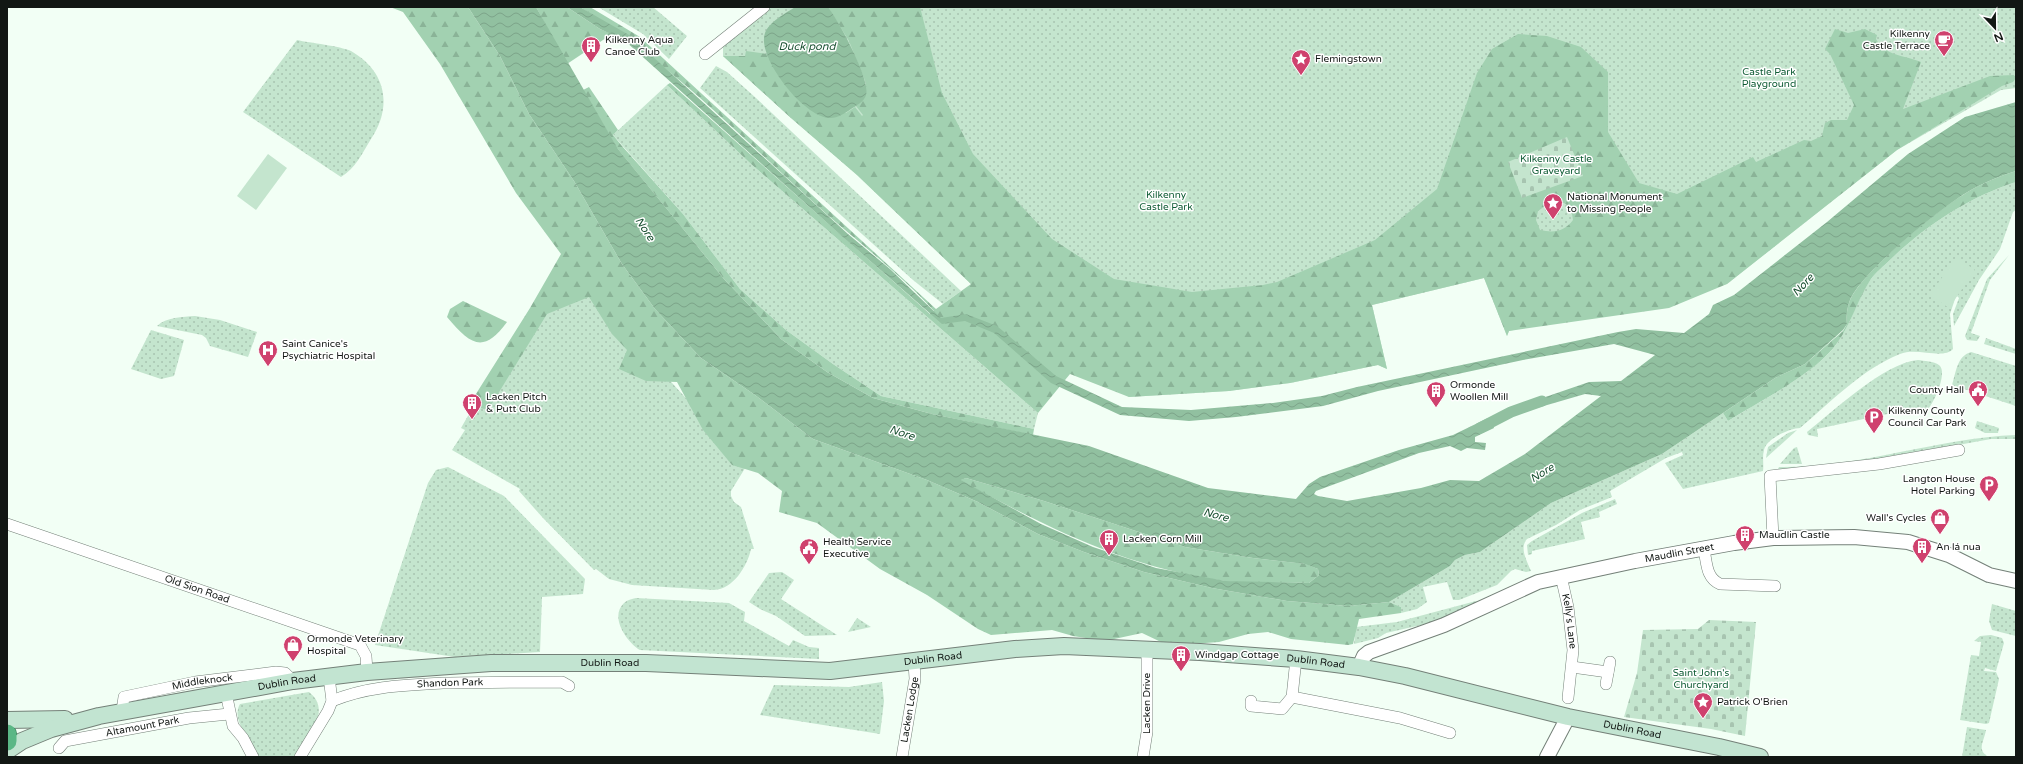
<svg xmlns="http://www.w3.org/2000/svg" width="2023" height="764" font-family="'Varela Round',sans-serif">
<defs>
<pattern id="green-dots" width="8" height="8" patternUnits="userSpaceOnUse"><rect width="8" height="8" fill="#c4e5ce"/><path d="M2 2h.1M6 6h.1" fill="none" stroke="#a7c4b0" stroke-width="1.8" stroke-linecap="round"/></pattern>
<pattern id="forest-firs" width="22" height="20" patternUnits="userSpaceOnUse"><rect width="22" height="20" fill="#a2d1b1"/><path d="M5 1l3.5 6h-7zM16 11l3.5 6h-7z" fill="#8ab397"/></pattern>
<pattern id="cemetery-stones" width="16" height="16" patternUnits="userSpaceOnUse"><rect width="16" height="16" fill="#c4e5ce"/><path d="M2 7V4a2 2 0 0 1 4 0v3zM10 15v-3a2 2 0 0 1 4 0v3z" fill="#a7c4b0"/></pattern>
<pattern id="water-waves" width="16" height="10" patternUnits="userSpaceOnUse"><rect width="16" height="10" fill="#91c0a0"/><path d="M0 5q4-4 8 0t8 0" fill="none" stroke="#7ca489"/></pattern>
</defs>
<rect width="100%" height="100%" fill="#f2fff5"/>
<g fill="url(#green-dots)">
<polygon points="598,7 653,7 687,36 669,59 643,34"/>
<polygon points="770,7 2016,7 2016,88 2001,90 1897,150 1727,284 1509,331 1507,336 1484,278 1372,305 1387,369 1378,365 1290,383 1229,391 1129,397 1020,331 857,175 791,118 723,56 723,45"/>
<path d="M297,40C310,43 340,46 351,51C386,71 393,106 371,139C363,152 355,169 341,177L243,112Z"/>
<polygon points="716,66 727,72 756,98 961,291 943,304 913,280 700,88"/>
<polygon points="667,85 751,164 1038,413 1034,429 881,396 833,364 786,330 740,289 683,214 613,135"/>
<path d="M2016,182V210L2013,212L2000,249L1979,280L1954,326L1953,314L1959,298L1957,296L1974,270L1949,308L1955,299L1950,314L1953,349C1943,360 1917,347 1900,354C1862,369 1831,402 1800,428C1790,428 1766,439 1764,450C1762,457 1764,464 1763,471L1683,489L1665,463L1683,455L1682,452L1666,458L1610,491L1612,497L1580,510L1556,525L1527,539C1519,548 1527,561 1531,571L1526,572L1515,569L1511,571L1497,585L1459,600H1453L1447,582L1423,587L1427,602L1417,609L1401,613V607L1389,602L1450,566L1455,560L1465,555L1480,552L1551,503L1662,454L1723,413L1728,421C1760,401 1806,378 1831,351C1850,330 1855,302 1871,279C1876,272 1884,266 1890,260C1925,226 1969,197 2016,182Z"/>
<polygon points="2009,255 1990,280 1971,333 1980,336 1977,341 1967,340 1965,336 1987,279"/>
<path d="M584,269L620,326L747,465L731,491V496L734,502L741,507L754,549H751C747,567 733,589 714,590L632,585L609,579L596,569L594,570L543,518L519,491L520,489L452,450L465,430L461,428L473,407L477,410L513,348Z"/>
<path d="M195,316L220,320L257,332L248,357L210,346L206,338L202,335L157,326C166,317 183,317 195,316Z"/>
<polygon points="151,330 184,340 174,376 161,379 131,369"/>
<polygon points="1986,338 2016,349 2016,354 1984,344"/>
<path d="M1971,352L2016,366V406L1952,385C1956,372 1957,356 1971,352Z"/>
<path d="M1918,360C1924,361 1934,361 1939,365C1949,372 1932,410 1922,415L1920,407L1817,429L1818,437L1808,435L1807,432C1834,411 1884,363 1918,360Z"/>
<polygon points="1977,421 1999,428 1998,433 1985,433 1975,428"/>
<polygon points="1797,430 1766,458 1768,447 1788,433"/>
<path d="M2016,435V439H1991L1892,457L1776,473L1779,467C1860,468 1937,438 2016,435Z"/>
<polygon points="1797,447 1802,464 1780,464 1794,448"/>
<polygon points="448,467 504,496 585,579 583,594 542,597 540,652 455,657 375,645 428,483 436,470"/>
<polygon points="1615,499 1617,504 1599,512 1600,517 1581,522 1585,539 1532,551 1532,554 1528,555 1527,545 1532,541 1582,513"/>
<polygon points="782,572 794,580 781,599 837,635 805,636 776,616 760,609 749,602 769,573"/>
<path d="M636,598L729,603L745,612L744,621L789,646L793,640L809,647L819,648V659L640,650C627,642 609,617 624,603C627,600 632,599 636,598Z"/>
<polygon points="1476,601 1478,602 1443,620 1386,633 1378,638 1354,644 1356,627 1397,622"/>
<polygon points="1992,604 2016,611 2016,636 1992,630 1989,621"/>
<polygon points="857,618 871,627 848,632"/>
<polygon points="1991,635 2002,638 2004,643 1996,671 1985,668 1984,671 1996,672 1999,679 1989,723 1986,724 1960,720 1971,655 1979,656 1981,642 1974,641 1980,636"/>
<polygon points="882,682 884,701 880,734 760,715 774,685 849,687"/>
<path d="M309,692C333,711 307,737 295,757H258C253,740 230,722 240,704Z"/>
<path d="M1967,727L1986,730C1984,742 1976,750 1989,757H1962Z"/>
</g>
<g fill="url(#forest-firs)" fill-rule="evenodd">
<polygon points="390,7 468,7 500,56 529,114 574,181 622,264 655,309 701,358 755,395 813,439 927,480 978,502 1038,534 1084,552 1144,572 1212,588 1287,601 1348,606 1389,602 1401,607 1401,613 1359,619 1353,644 1348,645 1291,639 1268,632 1248,634 1219,642 1178,645 1161,642 1142,633 1105,641 1073,636 1052,630 991,635 978,629 927,595 880,569 817,523 779,512 782,491 758,473 732,465 703,430 677,382 646,381 619,369 627,350 612,334 589,297 547,314 488,410 469,405 530,308 561,254 516,193 440,64 403,12"/>
<polygon points="536,7 567,7 600,29 612,34 567,64"/>
<path d="M580,7H590L640,37L936,309L971,284L857,175L791,118L723,56H745L746,51L767,54L769,59L846,113L855,107L862,116L863,115L856,106L862,101L866,83L849,41L828,7H920L942,93L973,154L1052,239L1114,279L1192,292L1263,285L1277,282L1375,240L1437,189L1477,73L1492,49L1518,34L1547,36L1581,47L1608,72V132L1639,183L1677,194L1753,157L1756,162L1804,140L1811,141L1822,136L1825,123L1831,120H1847L1854,105L1830,54L1825,49L1835,29L1848,33L1865,29L1877,35L1876,39C1885,56 1904,55 1921,62L1903,109L1990,76L2014,75L2016,78L2013,82L2002,86L1897,150L1727,284L1669,308L1509,331L1507,336L1484,278L1372,305L1387,369L1378,365L1290,383L1229,391L1129,397L1070,374L1038,413L751,164L667,85L670,83L930,314L934,311C898,271 852,238 812,201C738,134 667,60 580,7ZM1558,201C1569,203 1572,210 1573,220C1564,232 1554,233 1540,230L1536,220L1538,211L1548,204Z"/>
<polygon points="589,87 618,130 613,135 622,146 683,214 740,289 786,330 833,364 881,396 1034,429 1033,435 932,414 873,398 827,372 781,339 724,279 617,148 583,90"/>
<path d="M2016,171V182C1969,197 1925,226 1890,260C1884,266 1876,272 1871,279C1854,305 1849,335 1825,357C1800,381 1757,403 1728,421L1723,413L1775,378L1805,364L1843,331L1847,324C1846,316 1847,308 1850,300C1863,271 1937,210 1966,193C1980,184 2000,176 2016,171Z"/>
<path d="M463,301L507,322C483,355 470,344 447,317L450,309Z"/>
<path d="M966,478L1044,501L1185,547L1253,558L1306,564L1318,569L1319,575L1309,583C1282,582 1252,584 1225,581C1124,567 1048,528 960,480Z"/>
</g>
<g fill="url(#cemetery-stones)">
<polygon points="1567,137 1583,176 1522,198 1508,162"/>
<polygon points="1709,620 1756,622 1745,736 1711,729 1624,717 1637,673 1643,630 1698,629"/>
</g>
<g fill="#c4e5ce">
<polygon points="268,154 287,168 256,210 237,196"/>
<polygon points="1956,257 1975,270 1949,308 1930,295"/>
</g>
<g fill="url(#water-waves)" fill-rule="evenodd">
<path d="M468,7H536L618,149L724,279L781,339L827,372L873,398L932,414L1089,446L1208,488L1296,499L1309,484L1320,477L1399,450L1453,435L1488,418L1492,422L1494,428L1475,437V442L1486,443L1485,450L1467,448L1461,451L1450,446L1419,453L1316,491L1314,494L1318,496L1347,501L1421,488L1450,480L1479,481L1525,454L1601,396L1585,394L1530,410L1528,403L1589,382L1621,381L1655,355L1614,344L1523,360L1378,391L1323,406L1236,417L1189,421L1120,415L1051,383L994,333L965,321L942,324L844,238L624,40L600,29L567,7H580L629,35L848,234L890,269L941,318L966,314L997,326L1056,376L1122,407L1191,410L1273,403L1322,396L1357,387L1618,332L1636,329L1684,333L1709,314L1713,305L1734,295L1827,222L1908,154L1965,117L2016,102V171C2000,176 1980,184 1966,193C1938,210 1862,272 1850,300C1847,308 1846,316 1847,324L1843,330L1805,364L1775,378L1662,454L1551,503L1480,552L1465,555L1455,560L1450,566L1389,602L1348,606L1287,601L1212,588L1144,572L1084,552L1038,534L978,502L927,480L813,439L755,395L701,358L655,309L622,264L574,181L529,114L500,56ZM966,478L1044,501L1185,547L1253,558L1305,564L1318,569L1319,575L1309,583L1226,581L1156,568L1093,547L1041,524L961,480Z"/>
<path d="M795,7H828C838,20 871,80 866,95C864,102 856,106 851,109C846,113 837,118 831,118C805,119 756,57 765,33C769,22 786,13 795,7Z"/>
</g>
<g fill="none" stroke-linecap="round" stroke-linejoin="round">
<polyline stroke="#91c0a0" stroke-width="11" points="1480,428 1511,412 1542,401"/>
<defs>
<g id="minor">
<polyline points="705,54 764,7"/>
<path id="s1" d="M7,524L360,645L366,656L367,672"/>
<polyline points="1773,538 1770,476 1879,464 1959,450"/>
<path d="M1704,550C1707,563 1706,578 1720,584L1775,586"/>
<path id="s2" d="M1561,576L1568,607L1573,650L1568,698"/>
<polyline points="1296,659 1292,697 1400,718 1450,733"/>
<polyline points="1572,667 1608,672"/>
<polyline points="1606,684 1610,662"/>
<polyline points="226,693 233,726 243,738 253,757"/>
<path id="s3" d="M332,701C367,686 407,685 443,683C483,682 523,682 562,682L569,686"/>
<polyline points="1251,701 1251,706 1282,709 1292,697"/>
<path id="s4" d="M122,711L124,697L195,682L276,672L285,673L293,681"/>
<path id="s5" d="M59,748L65,741L189,718L229,714"/>
<polyline points="300,757 328,711 332,701 329,677"/>
<path id="s6" d="M902,757L915,679L914,662"/>
<path id="s7" d="M1143,757L1147,732V650"/>
</g>
<g id="tertiary">
<path id="s8" d="M1359,667L1364,656L1369,652L1444,625L1538,582L1635,561L1734,543L1773,538L1854,537L1908,542L1949,555L1989,575L2016,581"/>
<polyline points="1547,757 1568,717"/>
</g>
<g id="secondary">
<polyline points="7,720 65,719"/>
<path id="s9" d="M7,751L22,741L51,729L99,716L293,681L367,672L491,663H646L830,671L1015,649L1064,646L1200,652L1296,659L1359,667L1405,676L1568,717L1719,747L1760,757"/>
</g>
<polyline id="trunk" points="7,734 7,741"/>
</defs>
<use href="#minor" stroke="#748078" stroke-width="12"/>
<use href="#tertiary" stroke="#748078" stroke-width="16"/>
<use href="#secondary" stroke="#748078" stroke-width="18"/>
<use href="#trunk" stroke="#27734a" stroke-width="20"/>
<use href="#minor" stroke="#fff" stroke-width="11"/>
<use href="#tertiary" stroke="#fff" stroke-width="14"/>
<use href="#secondary" stroke="#c2e4d1" stroke-width="16"/>
<use href="#trunk" stroke="#5bb786" stroke-width="19"/>
</g>
<defs>
<symbol id="cafe-pin" viewBox="-11 -11 22 30"><path d="M0 17L-7.5 6A9.5 9.5 0 1 1 7.5 6Z" fill="#cf416e" stroke="#fff"/><path d="M-5.5-4.5H6V0H3Q3 3.5 0 3.5H-2.5Q-5.5 3.5-5.5 0ZM3-3.2v2h1.7v-2ZM-6 4.5H4V6H-6Z" fill="#fff"/></symbol>
<symbol id="building-pin" viewBox="-11 -11 22 30"><path d="M0 17L-7.5 6A9.5 9.5 0 1 1 7.5 6Z" fill="#cf416e" stroke="#fff"/><path d="M-4-6H4V6H1V3H-1V6H-4ZM-2.5-4.3h1.7v1.8h-1.7ZM.8-4.3h1.7v1.8H.8ZM-2.5-1h1.7V.8h-1.7ZM.8-1h1.7V.8H.8Z" fill="#fff"/></symbol>
<symbol id="sight-pin" viewBox="-11 -11 22 30"><path d="M0 17L-7.5 6A9.5 9.5 0 1 1 7.5 6Z" fill="#cf416e" stroke="#fff"/><path d="M0-6L1.8-2.2L6-1.7L2.9 1.2L3.7 5.4L0 3.3L-3.7 5.4L-2.9 1.2L-6-1.7L-1.8-2.2Z" fill="#fff"/></symbol>
<symbol id="hospital-pin" viewBox="-11 -11 22 30"><path d="M0 17L-7.5 6A9.5 9.5 0 1 1 7.5 6Z" fill="#cf416e" stroke="#fff"/><path d="M-5-5h3v3.5h4V-5h3V5h-3V1.5h-4V5h-3Z" fill="#fff"/></symbol>
<symbol id="civic-pin" viewBox="-11 -11 22 30"><path d="M0 17L-7.5 6A9.5 9.5 0 1 1 7.5 6Z" fill="#cf416e" stroke="#fff"/><path d="M-.6-6.5H3V-4.5H.6V-3L4-1V1h2V6H-6V1h2V-1L-.6-3ZM-1.2 2.5V6h2.4V2.5Z" fill="#fff"/></symbol>
<symbol id="parking-pin" viewBox="-11 -11 22 30"><path d="M0 17L-7.5 6A9.5 9.5 0 1 1 7.5 6Z" fill="#cf416e" stroke="#fff"/><path d="M-3.5-5.5H1a3.5 3.5 0 0 1 0 7H-1V5.5H-3.5ZM-1-3.4V-.6H.8a1.4 1.4 0 0 0 0-2.8Z" fill="#fff"/></symbol>
<symbol id="shop-pin" viewBox="-11 -11 22 30"><path d="M0 17L-7.5 6A9.5 9.5 0 1 1 7.5 6Z" fill="#cf416e" stroke="#fff"/><path d="M-5-2.5h2.3a2.7 3.5 0 0 1 5.4 0H5L5.5 6h-11ZM-1.5-2.5h3a1.5 2.3 0 0 0-3 0Z" fill="#fff"/></symbol>
</defs>
<g fill-rule="evenodd">
<use href="#cafe-pin" x="1933" y="29" width="22" height="30"/>
<use href="#building-pin" x="580" y="35" width="22" height="30"/>
<use href="#sight-pin" x="1290" y="48" width="22" height="30"/>
<use href="#sight-pin" x="1542" y="192" width="22" height="30"/>
<use href="#hospital-pin" x="257" y="339" width="22" height="30"/>
<use href="#civic-pin" x="1967" y="379" width="22" height="30"/>
<use href="#building-pin" x="1425" y="380" width="22" height="30"/>
<use href="#building-pin" x="461" y="392" width="22" height="30"/>
<use href="#parking-pin" x="1863" y="406" width="22" height="30"/>
<use href="#parking-pin" x="1978" y="474" width="22" height="30"/>
<use href="#shop-pin" x="1929" y="507" width="22" height="30"/>
<use href="#building-pin" x="1734" y="524" width="22" height="30"/>
<use href="#building-pin" x="1098" y="528" width="22" height="30"/>
<use href="#building-pin" x="1911" y="536" width="22" height="30"/>
<use href="#civic-pin" x="798" y="537" width="22" height="30"/>
<use href="#shop-pin" x="282" y="634" width="22" height="30"/>
<use href="#building-pin" x="1170" y="644" width="22" height="30"/>
<use href="#sight-pin" x="1692" y="691" width="22" height="30"/>
</g>
<g text-anchor="middle" dominant-baseline="central" stroke-width="3" stroke-linejoin="round" paint-order="stroke">
<g font-size="10" fill="#121714" stroke="#fff" text-anchor="start">
<text x="1930" y="34" text-anchor="end">Kilkenny<tspan x="1930" dy="12">Castle Terrace</tspan></text>
<text x="605" y="40">Kilkenny Aqua<tspan x="605" dy="12">Canoe Club</tspan></text>
<text x="1315" y="59">Flemingstown</text>
<text x="1567" y="197">National Monument<tspan x="1567" dy="12">to Missing People</tspan></text>
<text x="282" y="344">Saint Canice's<tspan x="282" dy="12">Psychiatric Hospital</tspan></text>
<text x="1450" y="385">Ormonde<tspan x="1450" dy="12">Woollen Mill</tspan></text>
<text x="1964" y="390" text-anchor="end">County Hall</text>
<text x="486" y="397">Lacken Pitch<tspan x="486" dy="12">&amp; Putt Club</tspan></text>
<text x="1888" y="411">Kilkenny County<tspan x="1888" dy="12">Council Car Park</tspan></text>
<text x="1975" y="479" text-anchor="end">Langton House<tspan x="1975" dy="12">Hotel Parking</tspan></text>
<text x="1926" y="518" text-anchor="end">Wall's Cycles</text>
<text x="1759" y="535">Maudlin Castle</text>
<text x="1123" y="539">Lacken Corn Mill</text>
<text x="823" y="542">Health Service<tspan x="823" dy="12">Executive</tspan></text>
<text x="1936" y="547">An lá nua</text>
<text x="307" y="639">Ormonde Veterinary<tspan x="307" dy="12">Hospital</tspan></text>
<text x="1195" y="655">Windgap Cottage</text>
<text x="1717" y="702">Patrick O'Brien</text>
</g>
<g font-size="10" fill="#0f5c35" stroke="#fff">
<text x="1769" y="72">Castle Park<tspan x="1769" dy="12">Playground</tspan></text>
<text x="1556" y="159">Kilkenny Castle<tspan x="1556" dy="12">Graveyard</tspan></text>
<text x="1166" y="195">Kilkenny<tspan x="1166" dy="12">Castle Park</tspan></text>
<text x="1701" y="673">Saint John's<tspan x="1701" dy="12">Churchyard</tspan></text>
</g>
<g font-size="10" fill="#121714" stroke="#fff">
<text stroke="none"><textPath href="#s8" startOffset="346">Maudlin Street</textPath></text>
<text stroke="none"><textPath href="#s1" startOffset="201">Old Sion Road</textPath></text>
<text stroke="none"><textPath href="#s2" startOffset="46">Kelly's Lane</textPath></text>
<text stroke="none"><textPath href="#s9" startOffset="938">Dublin Road</textPath></text>
<text stroke="none"><textPath href="#s9" startOffset="1322">Dublin Road</textPath></text>
<text stroke="none"><textPath href="#s9" startOffset="614">Dublin Road</textPath></text>
<text stroke="none"><textPath href="#s4" startOffset="94">Middleknock</textPath></text>
<text stroke="none"><textPath href="#s9" startOffset="290">Dublin Road</textPath></text>
<text stroke="none"><textPath href="#s3" startOffset="120">Shandon Park</textPath></text>
<text stroke="none"><textPath href="#s7" startOffset="54">Lacken Drive</textPath></text>
<text stroke="none"><textPath href="#s6" startOffset="48">Lacken Lodge</textPath></text>
<text stroke="none"><textPath href="#s5" startOffset="88">Altamount Park</textPath></text>
<text stroke="none"><textPath href="#s9" startOffset="1646">Dublin Road</textPath></text>
</g>
<g font-size="11" font-style="italic" fill="#195031" stroke="#fff">
<text x="807" y="46">Duck pond</text>
<text transform="translate(645 229) rotate(57)">Nore</text>
<text transform="translate(1803 285) rotate(-47)">Nore</text>
<text transform="translate(902 433) rotate(18)">Nore</text>
<text transform="translate(1542 473) rotate(-32)">Nore</text>
<text transform="translate(1216 515) rotate(15)">Nore</text>
</g>
</g>
<rect width="2023" height="764" fill="none" stroke="#121714" stroke-width="16"/>
<g transform="translate(1995 28) rotate(158)" stroke="#ffffff" stroke-width="3" paint-order="stroke">
<path d="M0-3L7 15L0 10L-7 15Z" fill="#121714"/>
<text y="-6" font-size="11" font-weight="bold" text-anchor="middle" fill="#121714">N</text>
</g>
</svg>
